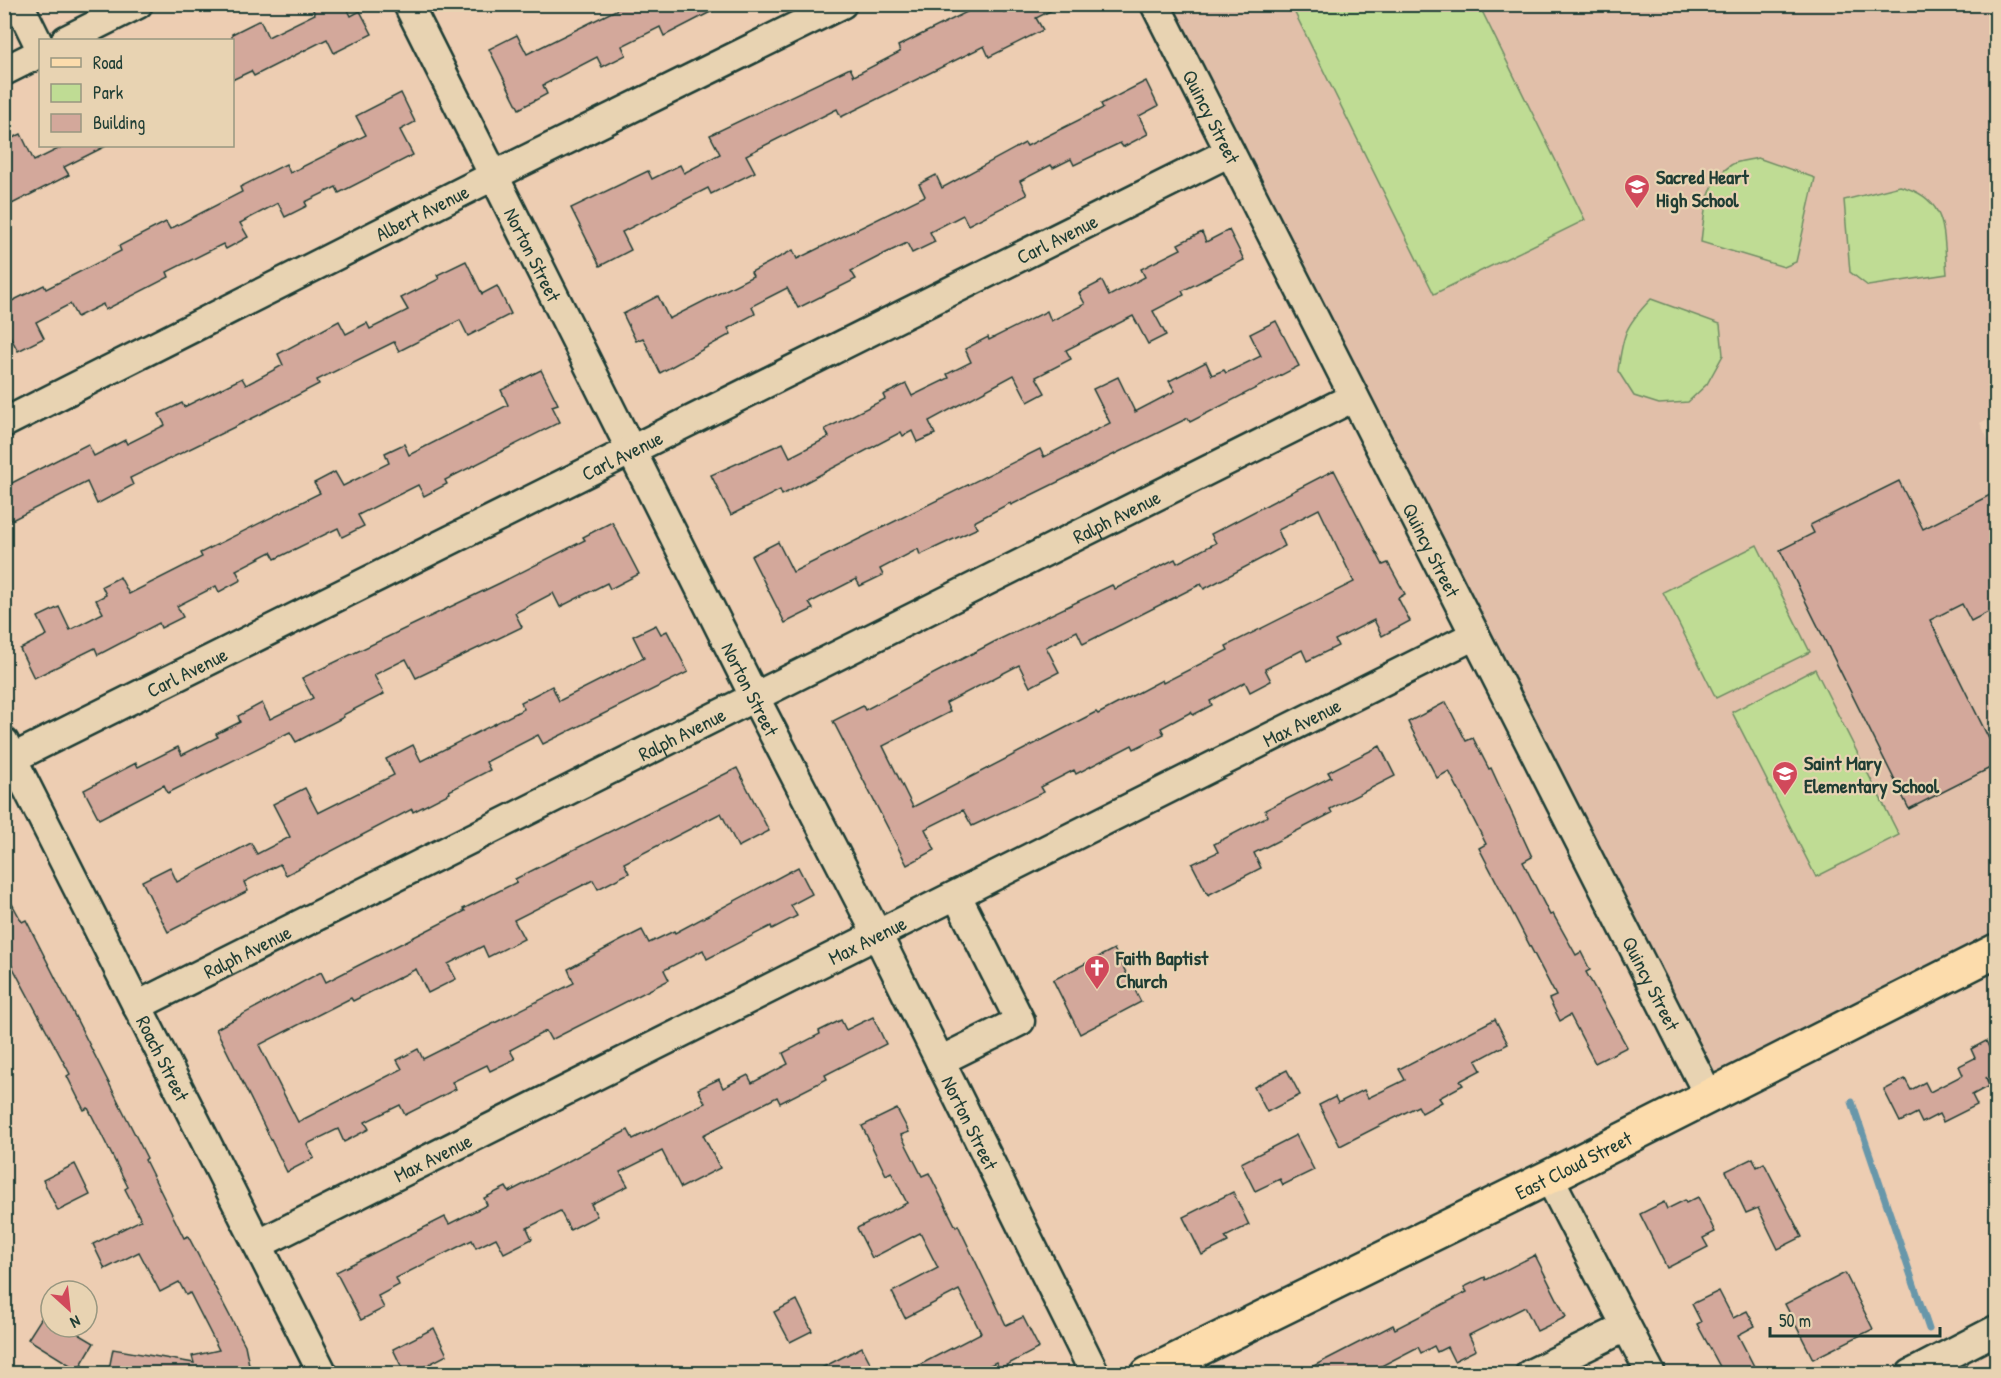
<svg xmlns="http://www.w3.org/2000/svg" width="2001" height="1378" font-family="'Patrick Hand',sans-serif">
<rect width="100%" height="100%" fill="#edcdb2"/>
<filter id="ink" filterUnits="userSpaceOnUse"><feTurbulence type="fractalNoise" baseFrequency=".0167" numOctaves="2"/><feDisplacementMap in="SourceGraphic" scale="12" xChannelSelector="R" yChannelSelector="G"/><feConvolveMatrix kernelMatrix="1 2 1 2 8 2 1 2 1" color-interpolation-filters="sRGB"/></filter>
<g filter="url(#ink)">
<polygon fill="#e1bfa9" points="1173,5 1996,5 1996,415 1980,423 1996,456 1996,932 1725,1070 1713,1071"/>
<g fill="#bfdc94" stroke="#6f8c64" stroke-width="1.5">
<polygon points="1291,5 1479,5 1585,220 1434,294"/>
<path d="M1758,158L1815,178L1796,262L1784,267L1701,242C1704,216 1705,182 1731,165C1737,161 1751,160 1758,158Z"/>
<path d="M1900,186C1949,199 1943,231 1947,274L1868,286L1850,272L1844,200Z"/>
<path d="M1651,299L1720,324L1723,355L1707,384L1688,402L1659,404L1634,396L1618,371C1623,334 1625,326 1651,299Z"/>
<polygon points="1757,545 1810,652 1716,698 1663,592"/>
<polygon points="1815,669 1899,835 1816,877 1732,712"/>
</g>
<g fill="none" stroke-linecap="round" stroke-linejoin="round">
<polyline stroke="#6897aa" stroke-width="7" points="1852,1102 1929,1329"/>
</g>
<g fill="#d3a89b" stroke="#1f3d34" stroke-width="1.5" fill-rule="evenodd">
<polygon points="310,4 345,4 351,16 360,11 372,34 334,53 327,39 254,76 251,71 232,80 232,34 260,20 268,37 315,14"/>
<polygon points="628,4 726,4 664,36 660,27 622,46 626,55 602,67 597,57 543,85 547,94 519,109 489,49 517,35 527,54"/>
<polygon points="977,4 1000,4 1004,12 1019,4 1064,4 1036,18 1043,30 989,57 984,46 841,117 837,109 746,155 755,172 711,194 708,188 622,232 631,250 600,266 571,208 648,171 652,179 680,165 684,173 720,154 710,135 850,68 854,76 900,52 898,46 967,12 966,10"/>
<polygon points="1146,81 1158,106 1139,116 1148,134 1123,147 1120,143 1074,165 1071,159 1053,168 1051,165 1020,181 1027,195 968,225 963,215 930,232 935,242 912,253 907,243 884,254 851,271 856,279 798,308 787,288 752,306 755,314 728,328 731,334 660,373 643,338 636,341 623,314 658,296 669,319 753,276 751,272 793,250 797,259 925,196 919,184 936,175 942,188 1025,143 1027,146 1103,108 1101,104"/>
<polygon points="401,93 415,122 400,130 413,155 339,193 336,187 305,202 307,206 285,217 278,203 240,223 248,237 226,249 223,244 167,272 169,277 105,310 103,304 77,317 70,304 36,322 44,338 18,351 4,325 4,305 44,285 46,289 121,251 119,246 166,222 170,229 242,192 240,187 286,164 290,173 366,135 356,116"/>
<polygon points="21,134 34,161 64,146 106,146 64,167 69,175 4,208 4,142"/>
<polygon points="1229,230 1244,260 1182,291 1184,295 1153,311 1166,335 1148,344 1133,316 1066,350 1071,359 1036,377 1045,393 1028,402 1014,375 929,421 935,434 917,442 912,431 903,436 901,432 782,495 780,490 731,515 711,475 783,443 790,457 829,437 825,429 885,399 883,395 906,384 912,396 949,378 947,374 971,362 965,349 988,337 989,340 1047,311 1051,321 1085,304 1079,293 1102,281 1109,296 1145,277 1141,269 1181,249 1178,244 1202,232 1206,242"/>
<polygon points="466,261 482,294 497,286 511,314 468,336 460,320 399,351 394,342 317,380 319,384 261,414 130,478 133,485 97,504 87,482 4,524 4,487 88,444 94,456 125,440 127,444 165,425 159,414 182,403 184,407 242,378 246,385 283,365 278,354 339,321 346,334 367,323 370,329 408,310 401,298 439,279 437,275"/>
<polygon points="1276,321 1299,366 1190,422 1188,418 1011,505 1010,503 974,522 978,528 954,539 920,555 918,549 880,569 883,575 860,586 856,579 809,603 813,609 785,623 751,556 778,542 793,572 1040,449 1044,457 1110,423 1093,389 1118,377 1135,412 1175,391 1169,381 1206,362 1212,375 1224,370 1226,373 1261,356 1250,334"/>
<polygon points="541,370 558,404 552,406 560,422 445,480 447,484 424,496 418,485 358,515 364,526 342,537 338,528 275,559 271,552 236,570 241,580 219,592 216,586 177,606 183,617 161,628 159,623 98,655 95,648 34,678 20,649 47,635 38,617 59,607 70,630 103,613 96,600 106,595 102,586 120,577 129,594 202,557 200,553 320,493 314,483 335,472 343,486 389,463 385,453 404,444 409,455 508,405 501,390"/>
<path d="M1334,470L1383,565L1388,563L1405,594L1398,598L1410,621L1382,636L1374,620L1335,640L1338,646L1307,661L1302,650L1265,669L1271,681L1250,692L1245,682L1210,701L1212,705L1193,715L1191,712L1161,728L1164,734L1134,749L1132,745L1076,774L1074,770L1041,787L1044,792L972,826L963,810L925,829L935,850L907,865L833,721L863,706L865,710L994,642L1112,585L1115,589L1175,559L1177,563L1216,543L1211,534ZM1319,509L1354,582L1226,646L1228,650L1163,683L1162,680L1098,714L1096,712L913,807L883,746L950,712L946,703L1019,665L1030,687L1059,672L1046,647L1077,631L1083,644L1201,584L1204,589L1285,546L1278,530Z"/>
<polygon points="1899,481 1923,529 1996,492 1996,608 1971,621 1962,604 1930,620 1996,753 1996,765 1909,809 1780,550 1814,533 1810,525"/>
<polygon points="612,522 639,574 610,589 607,583 560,607 553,593 515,613 522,627 416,678 406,659 374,675 384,694 343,715 344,717 296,742 290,732 168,793 164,785 99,819 84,790 136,763 138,767 178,747 182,755 218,737 216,734 240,722 238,716 262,703 270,719 313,698 302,678 500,583 585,540 583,537"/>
<polygon points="656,625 661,634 667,631 688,672 543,744 538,735 486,762 490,770 449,791 450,793 413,812 412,809 286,875 280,864 244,882 248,891 168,932 142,881 170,867 177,882 251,843 257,854 290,837 273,804 305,788 318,813 394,775 386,759 413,745 421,761 524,709 521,702 552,686 559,701 644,658 633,636"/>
<polygon points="1446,702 1466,741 1473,738 1489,769 1491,768 1532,857 1523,862 1550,915 1553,914 1576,955 1581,952 1590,970 1586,972 1627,1047 1595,1063 1570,1015 1560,1021 1549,999 1556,996 1479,848 1486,844 1449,771 1437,778 1408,722"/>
<polygon points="1380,746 1395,776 1330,809 1332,813 1254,853 1261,868 1208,895 1192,864 1218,852 1214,844 1268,816 1265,810 1331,777 1328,772"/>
<polygon points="737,768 769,831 738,847 721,813 624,863 629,873 598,889 593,880 514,920 524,939 488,957 483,946 448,964 456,979 428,993 416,969 353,1001 351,998 259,1045 298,1122 402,1069 397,1060 418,1049 423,1059 574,983 568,969 622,940 642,930 649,943 674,931 675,933 798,867 812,894 791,905 797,916 772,929 771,926 707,959 703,950 664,970 669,980 551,1040 546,1031 510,1050 515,1059 490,1071 487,1065 452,1082 456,1089 405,1115 400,1105 365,1122 369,1129 344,1142 338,1129 307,1144 314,1158 287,1172 216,1029 321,972 326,982 465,911 463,909 517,882 515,879"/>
<polygon points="4,889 22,922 26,920 147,1158 145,1160 184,1238 188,1236 245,1345 251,1374 108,1374 113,1349 194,1363 192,1356 219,1350 190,1293 186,1295 179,1282 160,1292 139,1252 105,1269 93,1244 141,1220 125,1189 128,1187 88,1108 84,1110 67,1076 70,1074 4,951"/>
<polygon points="1114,949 1141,1002 1080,1034 1053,980"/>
<polygon points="873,1017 886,1044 825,1075 827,1079 780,1103 777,1097 703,1135 720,1168 681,1188 662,1151 620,1172 628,1186 591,1204 597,1216 570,1230 560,1211 527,1228 532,1239 504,1253 496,1238 476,1248 472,1240 396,1278 399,1285 378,1296 384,1308 361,1320 336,1272 445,1217 449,1224 487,1205 484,1198 506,1187 509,1192 628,1130 633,1139 705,1103 698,1089 719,1079 723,1088 748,1075 752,1083 788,1064 783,1053 820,1034 819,1031 841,1020 846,1030"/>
<polygon points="1495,1019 1508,1044 1476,1061 1481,1070 1460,1081 1463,1085 1439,1098 1442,1102 1422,1113 1418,1106 1340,1146 1319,1105 1335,1097 1338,1103 1364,1090 1368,1098 1405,1080 1399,1069"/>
<polygon points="1986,1041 1996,1062 1996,1097 1986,1077 1989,1086 1972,1095 1977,1105 1943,1122 1939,1114 1922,1123 1917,1113 1900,1122 1884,1090 1905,1079 1911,1090 1925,1082 1930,1092 1963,1075 1959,1066 1975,1058 1971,1049"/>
<polygon points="1287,1070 1300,1095 1267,1112 1254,1087"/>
<polygon points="897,1109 909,1132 901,1135 922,1176 929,1173 956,1227 958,1225 1006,1325 1023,1317 1039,1348 999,1369 996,1362 973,1374 902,1374 981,1333 959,1290 905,1318 892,1292 938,1268 920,1233 872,1258 857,1228 907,1203 891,1172 886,1175 862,1126"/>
<polygon points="1296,1135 1314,1170 1283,1185 1280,1179 1255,1191 1241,1163"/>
<polygon points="1753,1158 1757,1167 1764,1163 1802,1237 1778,1249 1758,1208 1746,1213 1726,1171"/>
<polygon points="75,1164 90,1195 58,1211 43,1180"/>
<polygon points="1233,1192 1249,1225 1225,1237 1228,1242 1202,1255 1183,1217"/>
<polygon points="1698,1197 1715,1232 1703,1238 1708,1247 1667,1268 1640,1214 1664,1202 1667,1209 1685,1200 1686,1203"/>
<polygon points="1535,1255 1566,1317 1537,1331 1525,1307 1469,1335 1476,1350 1454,1361 1447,1347 1437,1352 1434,1346 1421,1353 1418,1347 1366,1374 1298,1374 1393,1325 1395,1329 1467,1292 1464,1287 1485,1277 1486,1280"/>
<polygon points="1845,1273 1873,1329 1813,1359 1785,1304"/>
<polygon points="1719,1291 1733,1318 1747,1311 1755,1326 1738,1335 1758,1374 1724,1374 1697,1324 1701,1322 1692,1304"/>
<polygon points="797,1300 812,1331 790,1342 774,1312"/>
<polygon points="51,1303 51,1327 67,1327 94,1343 78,1370 28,1339"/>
<polygon points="434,1328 447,1355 410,1374 405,1374 393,1349"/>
<polygon points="862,1347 876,1374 810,1374"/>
</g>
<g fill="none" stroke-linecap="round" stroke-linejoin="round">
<defs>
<g id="minor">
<polyline points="19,4 40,47"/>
<path id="s1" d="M408,4L754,696L878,936L1095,1374"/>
<path id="s2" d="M1155,4L1709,1096"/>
<polyline points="66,40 138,4"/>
<polyline points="4,71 40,53"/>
<path id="s3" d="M4,423L495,175L842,4"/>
<path id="s4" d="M4,742L323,1374"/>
<path id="s5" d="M13,758L1230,152"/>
<path id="s6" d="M137,1006L1354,397"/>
<polyline points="940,1061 1020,1021 957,896"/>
<polyline points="1549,1177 1651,1374"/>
<path id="s7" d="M259,1244L1475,635"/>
<polyline points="1530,1374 1626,1327"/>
<polyline points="1911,1374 1996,1330"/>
</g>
<g id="major">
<path id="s8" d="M1148,1374L1549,1177L1996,951"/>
</g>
</defs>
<use href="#minor" stroke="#1f3d34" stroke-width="33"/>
<use href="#major" stroke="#1f3d34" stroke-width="38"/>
<use href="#minor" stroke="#e8d3b2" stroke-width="28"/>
<use href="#major" stroke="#fcdcac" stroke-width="33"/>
</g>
</g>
<defs>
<symbol id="school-pin" viewBox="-11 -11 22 30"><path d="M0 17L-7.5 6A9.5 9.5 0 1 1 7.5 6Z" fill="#d1495b" stroke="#e8d3b2"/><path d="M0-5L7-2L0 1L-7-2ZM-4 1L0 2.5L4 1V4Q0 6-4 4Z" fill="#fff"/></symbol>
<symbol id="church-pin" viewBox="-11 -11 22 30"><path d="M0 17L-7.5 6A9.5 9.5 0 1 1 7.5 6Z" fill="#d1495b" stroke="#e8d3b2"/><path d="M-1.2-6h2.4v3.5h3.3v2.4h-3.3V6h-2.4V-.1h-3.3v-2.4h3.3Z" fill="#fff"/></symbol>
</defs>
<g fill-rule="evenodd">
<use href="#school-pin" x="1622" y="172" width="30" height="40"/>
<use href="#school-pin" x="1770" y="759" width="30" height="40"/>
<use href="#church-pin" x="1082" y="953" width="30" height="40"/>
</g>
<g text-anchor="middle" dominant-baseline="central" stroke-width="4.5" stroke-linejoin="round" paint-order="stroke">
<g font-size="20" fill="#1f3d34" stroke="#e8d3b2">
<text stroke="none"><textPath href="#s2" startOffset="126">Quincy Street</textPath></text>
<text stroke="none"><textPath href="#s3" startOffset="468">Albert Avenue</textPath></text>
<text stroke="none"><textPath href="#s5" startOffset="1166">Carl Avenue</textPath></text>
<text stroke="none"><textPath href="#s1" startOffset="280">Norton Street</textPath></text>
<text stroke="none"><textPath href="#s5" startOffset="680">Carl Avenue</textPath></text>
<text stroke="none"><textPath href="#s6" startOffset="1095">Ralph Avenue</textPath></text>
<text stroke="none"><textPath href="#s2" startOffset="612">Quincy Street</textPath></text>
<text stroke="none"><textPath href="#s5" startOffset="194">Carl Avenue</textPath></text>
<text stroke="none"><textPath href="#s1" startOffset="766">Norton Street</textPath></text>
<text stroke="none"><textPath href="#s7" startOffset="1166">Max Avenue</textPath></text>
<text stroke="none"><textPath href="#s6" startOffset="609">Ralph Avenue</textPath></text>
<text stroke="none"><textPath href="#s7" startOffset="680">Max Avenue</textPath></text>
<text stroke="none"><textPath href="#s6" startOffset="123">Ralph Avenue</textPath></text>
<text stroke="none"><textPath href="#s2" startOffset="1098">Quincy Street</textPath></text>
<text stroke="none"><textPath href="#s4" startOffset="354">Roach Street</textPath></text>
<text stroke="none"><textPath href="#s1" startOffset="1252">Norton Street</textPath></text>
<text stroke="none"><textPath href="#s7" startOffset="194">Max Avenue</textPath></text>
<text stroke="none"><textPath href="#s8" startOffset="474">East Cloud Street</textPath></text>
</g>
<g font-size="20" font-weight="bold" fill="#1f3d34" stroke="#e8d3b2" text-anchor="start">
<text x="1656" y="176">Sacred Heart<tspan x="1656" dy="23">High School</tspan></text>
<text x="1804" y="762">Saint Mary<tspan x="1804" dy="23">Elementary School</tspan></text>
<text x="1116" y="957">Faith Baptist<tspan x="1116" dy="23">Church</tspan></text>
</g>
</g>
<rect width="2001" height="1378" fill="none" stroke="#e8d3b2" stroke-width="24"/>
<rect x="12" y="12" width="1977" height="1354" fill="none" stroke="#1f3d34" stroke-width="2" filter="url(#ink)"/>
<rect x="39" y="39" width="195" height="108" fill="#e8d3b2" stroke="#989780" stroke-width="1.5"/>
<rect x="51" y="58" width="30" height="9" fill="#fcdcac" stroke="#989780" stroke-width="1.5"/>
<text x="93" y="69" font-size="18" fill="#1f3d34">Road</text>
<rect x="51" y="84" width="30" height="18" fill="#bfdc94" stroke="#989780" stroke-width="1.5"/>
<text x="93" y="99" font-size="18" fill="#1f3d34">Park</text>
<rect x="51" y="114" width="30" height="18" fill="#d3a89b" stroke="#989780" stroke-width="1.5"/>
<text x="93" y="129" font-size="18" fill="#1f3d34">Building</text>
<g transform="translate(69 1309) rotate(153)"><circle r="28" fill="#e8d3b2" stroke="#989780" stroke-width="1.5"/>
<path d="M0-4.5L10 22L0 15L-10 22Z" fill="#d1495b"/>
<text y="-9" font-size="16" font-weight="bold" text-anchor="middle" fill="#1f3d34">N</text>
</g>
<path d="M1770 1327v9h170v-9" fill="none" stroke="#1f3d34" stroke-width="3"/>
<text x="1779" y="1327" font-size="18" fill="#1f3d34" stroke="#e8d3b2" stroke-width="4.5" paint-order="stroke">50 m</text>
</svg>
